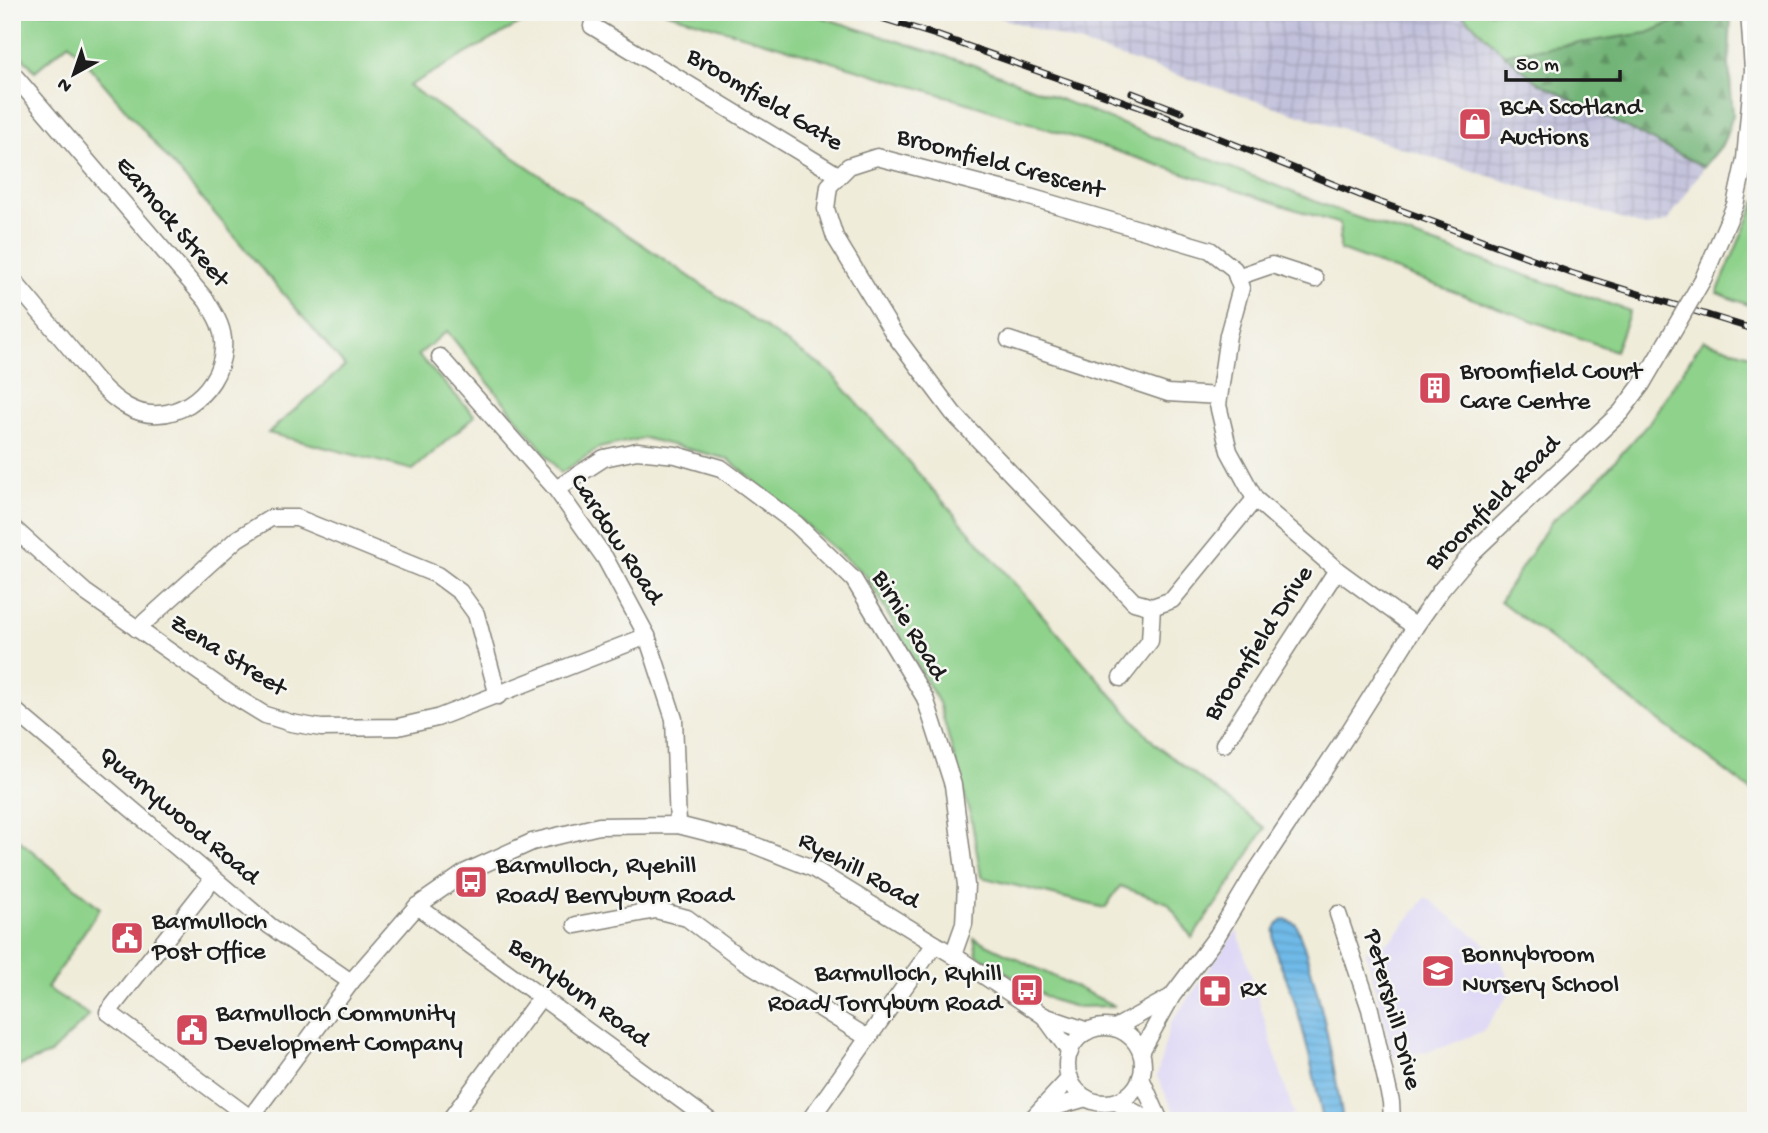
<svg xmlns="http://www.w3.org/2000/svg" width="1768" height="1133" font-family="'Gochi Hand',sans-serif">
<defs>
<pattern id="industrial-grid" width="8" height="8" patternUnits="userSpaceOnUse" patternTransform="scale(1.75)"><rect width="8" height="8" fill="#c2c1dc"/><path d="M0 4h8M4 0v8" fill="none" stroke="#a6a5bc"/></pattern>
<pattern id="forest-firs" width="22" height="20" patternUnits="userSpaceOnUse" patternTransform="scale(1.75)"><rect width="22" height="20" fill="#72b477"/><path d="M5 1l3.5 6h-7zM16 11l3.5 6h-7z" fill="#5d9261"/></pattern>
<pattern id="water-rules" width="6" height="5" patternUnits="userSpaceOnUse" patternTransform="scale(1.75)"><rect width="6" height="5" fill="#6fbae8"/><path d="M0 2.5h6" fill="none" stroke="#609fc6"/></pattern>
</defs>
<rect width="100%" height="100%" fill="#f6f6f2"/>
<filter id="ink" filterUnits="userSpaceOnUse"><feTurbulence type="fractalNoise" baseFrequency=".0143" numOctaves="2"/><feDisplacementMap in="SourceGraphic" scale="14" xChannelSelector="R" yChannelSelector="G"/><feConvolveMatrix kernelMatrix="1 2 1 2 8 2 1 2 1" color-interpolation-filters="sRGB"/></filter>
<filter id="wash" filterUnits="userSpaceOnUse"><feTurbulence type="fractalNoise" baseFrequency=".00686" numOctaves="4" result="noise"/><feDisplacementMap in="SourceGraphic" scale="28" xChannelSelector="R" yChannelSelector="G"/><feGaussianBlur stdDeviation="1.57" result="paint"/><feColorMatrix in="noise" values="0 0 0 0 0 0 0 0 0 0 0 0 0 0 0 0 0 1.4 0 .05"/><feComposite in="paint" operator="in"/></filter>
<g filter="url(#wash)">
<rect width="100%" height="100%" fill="#f0ecda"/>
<g fill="#ddd5f6">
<polygon points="1426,897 1498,954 1513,988 1483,1031 1444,1047 1394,1059 1366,951 1391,940"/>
<polygon points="1237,930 1294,1115 1277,1121 1178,1121 1157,1076 1170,1024"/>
</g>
<polygon fill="url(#industrial-grid)" points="983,12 1460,12 1481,34 1537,82 1704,167 1668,221 1646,227"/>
<g fill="#8ed28b" stroke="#557754" stroke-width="2">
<polygon points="12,12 540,12 409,86 830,372 1155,744 1265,828 1232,881 1192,938 1168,903 1120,886 1105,908 981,877 972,822 939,703 866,576 728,459 644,438 599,448 561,473 447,331 418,355 475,416 413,470 268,433 345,366 69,43 35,71 12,45"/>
<polygon points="665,12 805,12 977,66 1347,214 1630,311 1615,351 1340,250 1340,224 946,96"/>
<polygon points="1460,12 1696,12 1648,33 1504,54"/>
<polygon points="1756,201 1756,308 1717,293"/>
<polygon points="1703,340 1756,357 1756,794 1500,601 1551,522 1597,481 1648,424"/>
<polygon points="12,834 100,908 47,988 89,1015 87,1018 50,1054 12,1069"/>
<polygon points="974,938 1115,1006 1076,1007 1052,1000 977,955"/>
</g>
<polygon fill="url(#forest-firs)" stroke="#47684a" stroke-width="2" points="1696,12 1731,12 1729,65 1733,115 1723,144 1704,167 1537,82 1504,54 1648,33"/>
<path fill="url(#water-rules)" stroke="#466b82" stroke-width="2" d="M1285,919L1296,924C1320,988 1332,1054 1343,1121H1323C1315,1078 1305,1034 1292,993C1286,975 1273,955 1274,936C1274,927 1278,923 1285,919Z"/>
</g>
<g filter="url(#ink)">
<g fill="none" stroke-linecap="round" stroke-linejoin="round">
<defs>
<g id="minor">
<polyline points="592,26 838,175"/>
<path d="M12,73L206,300C216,316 225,330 223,349C220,395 168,431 126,406C105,394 89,372 74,353C53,328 33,304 12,279"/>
<polyline points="1237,277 1272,265 1315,279"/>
<polyline points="1703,279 1735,205 1745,159 1753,70 1749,12"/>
<polyline points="1009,340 1168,393 1219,396"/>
<polyline points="440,357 556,489 605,558 647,636 674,719 678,825"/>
<polyline points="556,489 604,458 637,451 676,455 721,468 796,524 854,580 925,698 953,785 966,885 964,924 953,955"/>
<polyline points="1255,499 1172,600 1152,607 1134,602 953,413 894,334 835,237 826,209 829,186 849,166 877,157 1016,193 1210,250 1234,269 1241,288 1228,335 1218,405 1229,451 1255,499 1337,570 1415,627"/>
<polyline points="12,527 85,592 229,693 265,715 291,723 321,728 398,727 437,718 647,636"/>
<polyline points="137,629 237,539 271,518 297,518 437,575 460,592 476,614 498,696"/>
<polyline points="1121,678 1150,641 1152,607"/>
<polyline points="12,708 270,926 351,982"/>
<polyline points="1224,744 1337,570"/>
<polyline points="213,879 108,1012 250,1118"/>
<polyline points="417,906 710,1121"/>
<polyline points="1338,914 1370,1009 1391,1102 1392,1121"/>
<polyline points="576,925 656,910 687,918 743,960 868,1038"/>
<polyline points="1044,1016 1070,1052"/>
<circle cx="1105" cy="1065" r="38"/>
<polyline points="1115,1028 1171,997"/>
<polyline points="1141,1052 1172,996 1217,936 1251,879 1345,738 1415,627 1441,590 1473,552 1621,412 1642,384 1666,343"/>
<polyline points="1141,1078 1160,1121"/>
<polyline points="1116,1102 1151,1121"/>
<polyline points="1041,1111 1086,1098"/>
<polyline points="248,1121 351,982 417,906 466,872 532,842 599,826 678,825 749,843 812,868 953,955 1044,1016 1088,1031"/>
<polyline points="449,1121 541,997"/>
<polyline points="809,1121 935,944"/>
<polyline points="1030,1121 1070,1078"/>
</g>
</defs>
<use href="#minor" stroke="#86847b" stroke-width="19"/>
<use href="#minor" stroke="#fff" stroke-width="16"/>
<defs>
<g id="rail">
<polyline points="862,12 936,35 1151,111 1365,197 1571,273 1756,330"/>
<polyline points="1132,93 1181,112"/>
</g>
</defs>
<use href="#rail" stroke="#1c1c1c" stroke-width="7"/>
<use href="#rail" stroke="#f6f6f2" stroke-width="4.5" stroke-dasharray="13" stroke-linecap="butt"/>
<defs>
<polyline id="minor-bridge" points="1666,343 1703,279"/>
</defs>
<use href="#minor-bridge" stroke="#86847b" stroke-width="19" stroke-linecap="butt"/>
<use href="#minor-bridge" stroke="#fff" stroke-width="16"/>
</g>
</g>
<defs>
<symbol id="shop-square" viewBox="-11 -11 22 22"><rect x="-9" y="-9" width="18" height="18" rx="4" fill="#d1495b" stroke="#f6f6f2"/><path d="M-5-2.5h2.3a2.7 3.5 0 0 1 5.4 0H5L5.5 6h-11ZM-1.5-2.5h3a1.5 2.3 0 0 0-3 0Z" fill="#fff"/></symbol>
<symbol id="building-square" viewBox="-11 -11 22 22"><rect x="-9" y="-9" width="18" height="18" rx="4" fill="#d1495b" stroke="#f6f6f2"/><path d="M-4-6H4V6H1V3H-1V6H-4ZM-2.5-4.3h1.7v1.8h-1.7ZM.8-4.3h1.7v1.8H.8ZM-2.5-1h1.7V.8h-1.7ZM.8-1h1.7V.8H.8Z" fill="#fff"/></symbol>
<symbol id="bus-square" viewBox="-11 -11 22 22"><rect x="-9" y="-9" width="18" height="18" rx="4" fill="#d1495b" stroke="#f6f6f2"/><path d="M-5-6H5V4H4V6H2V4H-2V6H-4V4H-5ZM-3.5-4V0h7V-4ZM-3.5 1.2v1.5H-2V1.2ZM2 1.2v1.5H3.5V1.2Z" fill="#fff"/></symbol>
<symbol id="civic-square" viewBox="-11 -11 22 22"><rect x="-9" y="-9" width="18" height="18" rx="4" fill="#d1495b" stroke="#f6f6f2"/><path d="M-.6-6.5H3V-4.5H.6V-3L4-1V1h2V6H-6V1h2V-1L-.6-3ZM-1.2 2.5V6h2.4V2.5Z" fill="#fff"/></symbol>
<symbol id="school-square" viewBox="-11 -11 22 22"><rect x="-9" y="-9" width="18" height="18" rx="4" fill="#d1495b" stroke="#f6f6f2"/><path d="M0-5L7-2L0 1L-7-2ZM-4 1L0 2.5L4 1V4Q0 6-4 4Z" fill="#fff"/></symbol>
<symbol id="pharmacy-square" viewBox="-11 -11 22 22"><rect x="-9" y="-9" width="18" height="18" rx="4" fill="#d1495b" stroke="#f6f6f2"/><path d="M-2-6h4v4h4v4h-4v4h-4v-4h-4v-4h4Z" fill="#fff"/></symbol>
</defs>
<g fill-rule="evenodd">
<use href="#shop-square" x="1456" y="105" width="38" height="38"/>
<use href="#building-square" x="1416" y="369" width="38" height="38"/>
<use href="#bus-square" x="452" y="863" width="38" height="38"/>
<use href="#civic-square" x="108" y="919" width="38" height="38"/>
<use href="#school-square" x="1419" y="952" width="38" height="38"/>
<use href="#bus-square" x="1008" y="971" width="38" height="38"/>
<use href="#pharmacy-square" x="1196" y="972" width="38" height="38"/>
<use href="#civic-square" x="173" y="1011" width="38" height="38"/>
</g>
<g text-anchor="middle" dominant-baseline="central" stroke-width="5" stroke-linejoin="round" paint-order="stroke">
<g font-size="26" fill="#1c1c1c" stroke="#f6f6f2">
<text transform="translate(764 101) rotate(31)">Broomfield Gate</text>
<text transform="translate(1000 165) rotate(15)">Broomfield Crescent</text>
<text transform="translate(171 223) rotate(50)">Earnock Street</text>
<text transform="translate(1494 504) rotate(-45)">Broomfield Road</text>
<text transform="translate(615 540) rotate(57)">Cardow Road</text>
<text transform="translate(908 626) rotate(59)">Birnie Road</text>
<text transform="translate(1260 644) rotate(-57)">Broomfield Drive</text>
<text transform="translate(227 657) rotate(32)">Zena Street</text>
<text transform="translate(178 817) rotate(40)">Quarrywood Road</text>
<text transform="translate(858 872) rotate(29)">Ryehill Road</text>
<text transform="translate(578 994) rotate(36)">Berryburn Road</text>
<text transform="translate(1391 1010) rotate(75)">Petershill Drive</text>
</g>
<g font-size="26" fill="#1c1c1c" stroke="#f6f6f2" text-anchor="start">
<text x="1500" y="109">BCA Scotland<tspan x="1500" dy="30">Auctions</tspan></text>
<text x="1460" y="373">Broomfield Court<tspan x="1460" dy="30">Care Centre</tspan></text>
<text x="496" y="867">Barmulloch, Ryehill<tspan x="496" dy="30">Road/ Berryburn Road</tspan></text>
<text x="152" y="923">Barmulloch<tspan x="152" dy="30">Post Office</tspan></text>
<text x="1462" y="956">Bonnybroom<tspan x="1462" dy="30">Nursery School</tspan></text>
<text x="1002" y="975" text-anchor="end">Barmulloch, Ryhill<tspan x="1002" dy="30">Road/ Torryburn Road</tspan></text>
<text x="1240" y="991">Rx</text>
<text x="216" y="1015">Barmulloch Community<tspan x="216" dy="30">Development Company</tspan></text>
</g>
</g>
<rect width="1768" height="1133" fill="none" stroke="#f6f6f2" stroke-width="42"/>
<g transform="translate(74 74) rotate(220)" stroke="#f6f6f2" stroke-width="5" paint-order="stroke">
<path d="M0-5L12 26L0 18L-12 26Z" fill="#1c1c1c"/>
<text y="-10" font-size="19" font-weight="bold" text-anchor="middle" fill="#1c1c1c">N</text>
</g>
<path d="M1506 70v10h114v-10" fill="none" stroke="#1c1c1c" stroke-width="3.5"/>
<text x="1516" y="70" font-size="21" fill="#1c1c1c" stroke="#f6f6f2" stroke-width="5" paint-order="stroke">50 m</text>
</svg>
